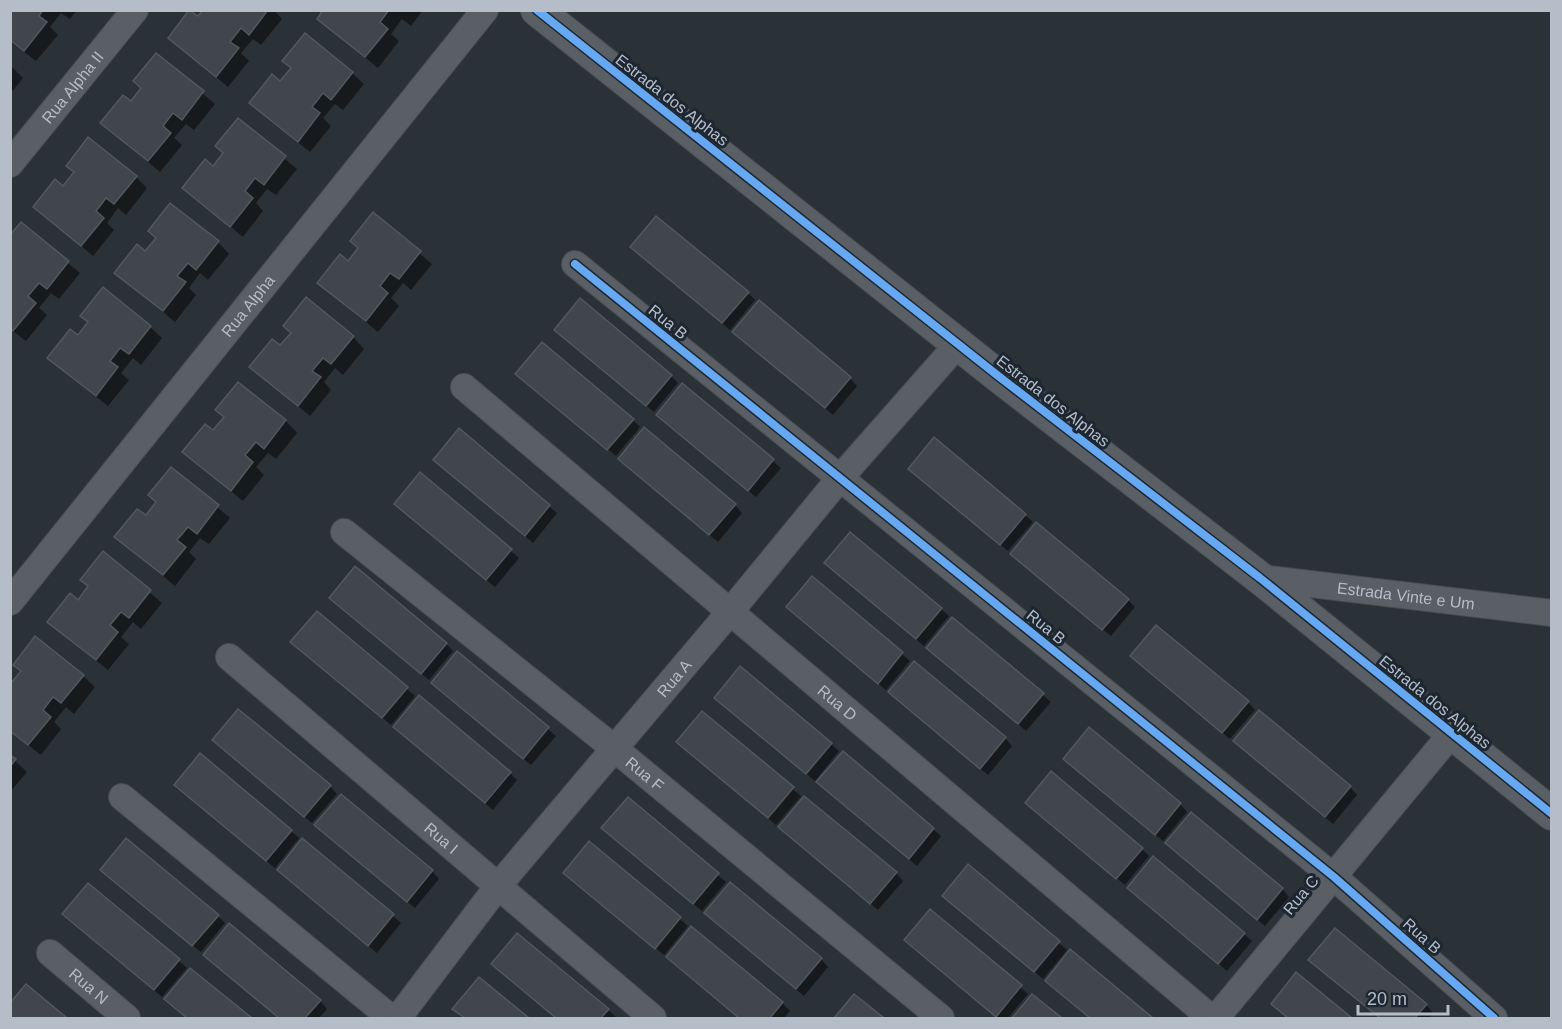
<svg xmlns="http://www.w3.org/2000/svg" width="1562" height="1029" font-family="Arial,sans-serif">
<rect width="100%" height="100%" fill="#2a3137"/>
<g fill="#0007">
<polygon points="10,10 77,10 70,19 61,13 50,27 58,35 36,61 10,41"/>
<polygon points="205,10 274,10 282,19 261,45 253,39 241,53 249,61 228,87 170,38 199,18"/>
<polygon points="325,10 423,10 411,26 402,19 391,34 399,41 378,68 319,19"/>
<polygon points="156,55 215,104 194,130 186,124 174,138 182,145 160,172 102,123 131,103 143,88"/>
<polygon points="10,65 23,78 10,94"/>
<polygon points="352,73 364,84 343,110 335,104 323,118 331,126 310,152 263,115 251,103 280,83"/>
<polygon points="238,120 297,169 276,195 267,189 256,203 263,211 243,237 184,188 213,168 224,154"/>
<polygon points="68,166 136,177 147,188 126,215 118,208 107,223 114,230 93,256 35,207 64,188 75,173"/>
<polygon points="373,214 432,264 411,290 403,283 391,298 399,306 378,332 319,283 348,263 360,249"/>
<polygon points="21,224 80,273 59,299 51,293 39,308 47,315 26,341 10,329 10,238"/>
<polygon points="218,242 229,254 208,280 200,273 189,288 196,295 175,322 116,272 145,253"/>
<polygon points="640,254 748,293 755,300 730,330"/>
<polygon points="150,327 162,338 141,365 133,358 121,373 129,380 108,406 60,369 49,357 78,338"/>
<polygon points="353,337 364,349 343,375 335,368 324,382 331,390 310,416 251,367 281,347"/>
<polygon points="563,337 671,376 678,383 654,412"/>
<polygon points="742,339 850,378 857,386 833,415"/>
<polygon points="525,381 633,420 640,427 616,456"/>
<polygon points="238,384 286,421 297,433 276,459 268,453 256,467 264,475 243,501 184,452 213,432 225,418 217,410"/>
<polygon points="682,385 781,468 756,497 666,422"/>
<polygon points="459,430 557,513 533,543 442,467"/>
<polygon points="627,466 735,505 742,513 718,542"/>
<polygon points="171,469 230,518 209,544 200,538 189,552 196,559 175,586 117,537 146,517 157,503"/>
<polygon points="420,474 519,558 495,587 404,512"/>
<polygon points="918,476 1025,515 1033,522 1008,551"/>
<polygon points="103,553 162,603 141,629 133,622 121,637 129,644 108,670 61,633 49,622 78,602 90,587"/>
<polygon points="1020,561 1128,600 1135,607 1111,636"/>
<polygon points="833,570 941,609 949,616 924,646"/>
<polygon points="812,578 910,661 886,690 788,607"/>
<polygon points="338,605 446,644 453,651 429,680"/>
<polygon points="317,613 415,696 391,725 300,649"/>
<polygon points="953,619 1051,702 1026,731 936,655"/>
<polygon points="457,653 556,736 531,765 441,690"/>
<polygon points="1140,664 1248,702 1255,710 1230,739"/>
<polygon points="83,676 95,687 74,714 66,707 54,722 61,729 41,755 10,731 10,686"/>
<polygon points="897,700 1005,738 1012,746 988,775"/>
<polygon points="724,705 831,744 839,751 815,781"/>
<polygon points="702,713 801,796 776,825 686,750"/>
<polygon points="402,734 510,773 517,780 493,810"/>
<polygon points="222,748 330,786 337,794 312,823"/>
<polygon points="1242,748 1350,787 1357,795 1333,824"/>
<polygon points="10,756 27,772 10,792"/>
<polygon points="1072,766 1180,804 1187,812 1163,841"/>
<polygon points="826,790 933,829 941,836 917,866"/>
<polygon points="183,792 291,831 299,838 275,868"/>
<polygon points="628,799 726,882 702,911 611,835"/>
<polygon points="1034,810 1142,849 1149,856 1125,885"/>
<polygon points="324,833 432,871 439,879 415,908"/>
<polygon points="788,835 896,873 903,881 878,910"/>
<polygon points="303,840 401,923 377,953 286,877"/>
<polygon points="589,843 688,926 664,955 573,880"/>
<polygon points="1175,851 1282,889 1289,897 1265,926"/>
<polygon points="968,866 1067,950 1043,979 952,904"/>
<polygon points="110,877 218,916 225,923 201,952"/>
<polygon points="88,885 187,968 162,997 72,922"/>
<polygon points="1136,895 1244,934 1252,941 1227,971"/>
<polygon points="930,911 1028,994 1008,1018 998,1018 913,948"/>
<polygon points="713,921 821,959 828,967 804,996"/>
<polygon points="692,928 782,1003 790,1011 784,1018 740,1018 675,965 668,957"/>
<polygon points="1071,951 1151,1018 1090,1018 1054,988"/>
<polygon points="212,962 320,1001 327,1009 319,1018 280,1018"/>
<polygon points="1318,967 1426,1005 1433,1013 1429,1018 1380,1018"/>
<polygon points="191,970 249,1018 188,1018 174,1007"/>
<polygon points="500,971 608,1010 616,1017 557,1018"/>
<polygon points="1297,975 1349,1018 1289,1018 1280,1011"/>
<polygon points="479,979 527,1018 465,1018 454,1008"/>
<polygon points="26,986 65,1018 10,1018 10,1006"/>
<polygon points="854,996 882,1018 836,1018"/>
<polygon points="1033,996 1060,1018 1014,1018"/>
</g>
<g fill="#41464c" stroke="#52585f" stroke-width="1.5">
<polygon points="10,10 43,10 39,16 47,22 24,51 10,40"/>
<polygon points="189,10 198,16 203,10 268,10 249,35 241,28 230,42 239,48 216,77 168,38"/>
<polygon points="323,10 389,10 380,22 388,29 365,57 317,19"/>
<polygon points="305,33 353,72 331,100 323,93 312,107 320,113 298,142 249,103 272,74 280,81 291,68 282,61"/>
<polygon points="156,53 204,91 182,120 173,113 163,126 171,133 148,161 100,123 123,95 131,101 141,88 133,81"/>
<polygon points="238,118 286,156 264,185 255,178 245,191 253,198 230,227 182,188 205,159 213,166 223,153 215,146"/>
<polygon points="88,137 137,176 114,204 106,198 96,211 104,218 81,246 33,207 55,179 63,186 74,172 66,166"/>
<polygon points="170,203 219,241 196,270 188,263 177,276 186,282 163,311 114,273 137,244 145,251 156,238 148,231"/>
<polygon points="373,212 421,251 399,279 390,273 380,286 388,293 366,321 317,283 340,254 348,261 358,248 350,241"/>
<polygon points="656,216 749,292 722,323 630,247"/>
<polygon points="21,222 69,261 47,289 39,283 28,296 36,303 13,331 10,328 10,235"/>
<polygon points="103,287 151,326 129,354 120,348 110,361 118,367 96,396 47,358 70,329 78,335 88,322 80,316"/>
<polygon points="306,297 354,336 331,364 323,358 312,371 321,377 298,406 249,367 272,339 280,345 291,333 283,326"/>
<polygon points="580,298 672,375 646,406 554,330"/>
<polygon points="759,300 851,377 825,408 732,332"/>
<polygon points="542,342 634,419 607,450 515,374"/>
<polygon points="238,382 286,420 264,449 256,442 245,455 253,462 231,491 182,452 205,424 213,430 224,417 215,410"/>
<polygon points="682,383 774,459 748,491 656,415"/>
<polygon points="644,427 736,504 709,535 618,459"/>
<polygon points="459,428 550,505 525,536 433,460"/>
<polygon points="934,437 1026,514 1000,545 908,469"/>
<polygon points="171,467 219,505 197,534 188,527 177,540 186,547 163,575 114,537 137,509 146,515 156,502 148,495"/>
<polygon points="420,472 512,549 486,580 394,504"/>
<polygon points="1036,522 1129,599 1102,630 1010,554"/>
<polygon points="850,532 942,608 916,639 824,563"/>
<polygon points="103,551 151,590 129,618 121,612 110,625 118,632 96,660 47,622 70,593 78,600 88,586 80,580"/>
<polygon points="355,566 447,643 421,674 329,598"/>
<polygon points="812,576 903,652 878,684 786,607"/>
<polygon points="317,611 408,687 382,718 290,642"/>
<polygon points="952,617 1044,693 1018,724 926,648"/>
<polygon points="1156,625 1249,701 1222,733 1130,656"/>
<polygon points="35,636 84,675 61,703 53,697 43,710 51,717 28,745 10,731 10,684 21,671 13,665"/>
<polygon points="457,651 549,727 523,759 431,683"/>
<polygon points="914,661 1006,737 980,769 888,692"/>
<polygon points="740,666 832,743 806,774 714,698"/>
<polygon points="419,695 511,772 485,803 393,727"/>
<polygon points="238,709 331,785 304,817 212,740"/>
<polygon points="1259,710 1351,786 1325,817 1233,741"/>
<polygon points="702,711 794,787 768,818 676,742"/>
<polygon points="1089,727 1181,803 1155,835 1063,759"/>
<polygon points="843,751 934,828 909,859 816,782"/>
<polygon points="200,753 292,830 266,861 174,785"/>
<polygon points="10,755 16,759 10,767"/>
<polygon points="1051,771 1143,848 1116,879 1025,803"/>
<polygon points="341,794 433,870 407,902 314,825"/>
<polygon points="804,796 897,872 870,904 778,827"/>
<polygon points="628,797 719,873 693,904 601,828"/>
<polygon points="1191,812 1283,888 1257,920 1165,843"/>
<polygon points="126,838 219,915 192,946 100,870"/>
<polygon points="302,838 394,914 368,946 277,870"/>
<polygon points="589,841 681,917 655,949 563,873"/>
<polygon points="1153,856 1245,933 1218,964 1127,888"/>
<polygon points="968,864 1060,941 1034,972 942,896"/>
<polygon points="730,882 822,958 796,989 704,913"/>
<polygon points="88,883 180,959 154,990 62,914"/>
<polygon points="930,909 1022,985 996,1017 904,940"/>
<polygon points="229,923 321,1000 305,1018 279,1018 203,955"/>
<polygon points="691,926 783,1002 770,1018 739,1018 666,957"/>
<polygon points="1335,928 1427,1004 1415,1018 1380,1018 1308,960"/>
<polygon points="517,933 609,1009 601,1018 556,1018 491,964"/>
<polygon points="1070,949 1153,1018 1090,1018 1045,981"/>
<polygon points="190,968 252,1018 187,1018 164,999"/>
<polygon points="1296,972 1352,1018 1288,1018 1271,1004"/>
<polygon points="479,977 529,1018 465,1018 452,1009"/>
<polygon points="26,984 67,1018 10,1018 10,1003"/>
<polygon points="854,994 884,1018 834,1018"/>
<polygon points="1032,994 1062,1018 1012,1018"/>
</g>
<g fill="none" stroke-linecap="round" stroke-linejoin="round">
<defs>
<g id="minor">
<path id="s1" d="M10,164L135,10"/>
<polyline points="575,264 1334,877 1494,1018"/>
<path id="s2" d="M464,387L1211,1018"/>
<path id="s3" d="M344,532L615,749L941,1018"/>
<path id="s4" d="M1260,578L1552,613"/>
<path id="s5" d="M10,602L485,10"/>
<path id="s6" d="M229,657L653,1018"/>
<polyline points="122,797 391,1018"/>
<path id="s7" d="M50,953L127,1018"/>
<path id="s8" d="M398,1018L498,886L729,613L840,478L958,344"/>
<polyline points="1216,1018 1452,733"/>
</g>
<polyline id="tertiary" points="537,10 997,375 1260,578 1552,814"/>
</defs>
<use href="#minor" stroke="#484d52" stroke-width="28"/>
<use href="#tertiary" stroke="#484d52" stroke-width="34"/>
<use href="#minor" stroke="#5a5e65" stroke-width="26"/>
<use href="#tertiary" stroke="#5a5e65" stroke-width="32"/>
<defs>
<g id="cycleway">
<polyline points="537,10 997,375 1260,578 1552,814"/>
<polyline points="575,264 1334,877 1494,1018"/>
</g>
</defs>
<use href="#cycleway" stroke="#1d2732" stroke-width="11"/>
<use href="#cycleway" stroke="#66a8f1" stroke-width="8"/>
</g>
<g text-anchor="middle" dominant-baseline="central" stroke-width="6" stroke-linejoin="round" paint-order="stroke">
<g font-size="16" fill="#b4bdc8" stroke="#1d2732">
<text stroke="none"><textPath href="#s1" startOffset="99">Rua Alpha II</textPath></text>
<text transform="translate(672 100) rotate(38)">Estrada dos Alphas</text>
<text stroke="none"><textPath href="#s5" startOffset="380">Rua Alpha</textPath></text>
<text transform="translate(668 322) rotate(39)">Rua B</text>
<text transform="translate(1053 401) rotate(38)">Estrada dos Alphas</text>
<text stroke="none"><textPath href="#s4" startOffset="147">Estrada Vinte e Um</textPath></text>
<text transform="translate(1046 627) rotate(39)">Rua B</text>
<text stroke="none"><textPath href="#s8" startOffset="438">Rua A</textPath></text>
<text transform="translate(1435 702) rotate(39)">Estrada dos Alphas</text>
<text stroke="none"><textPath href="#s2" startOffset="489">Rua D</textPath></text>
<text stroke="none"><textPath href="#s3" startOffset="386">Rua F</textPath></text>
<text stroke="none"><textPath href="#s6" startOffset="279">Rua I</textPath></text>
<text transform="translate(1301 895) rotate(-50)">Rua C</text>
<text transform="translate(1422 936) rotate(42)">Rua B</text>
<text stroke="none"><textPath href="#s7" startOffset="51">Rua N</textPath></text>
</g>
</g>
<rect width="1562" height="1029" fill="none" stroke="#b4bdc8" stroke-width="24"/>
<path d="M1358 1005v9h90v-9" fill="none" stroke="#b4bdc8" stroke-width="3"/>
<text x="1367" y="1005" font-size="18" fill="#b4bdc8" stroke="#1d2732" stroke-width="4.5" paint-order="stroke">20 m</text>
</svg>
